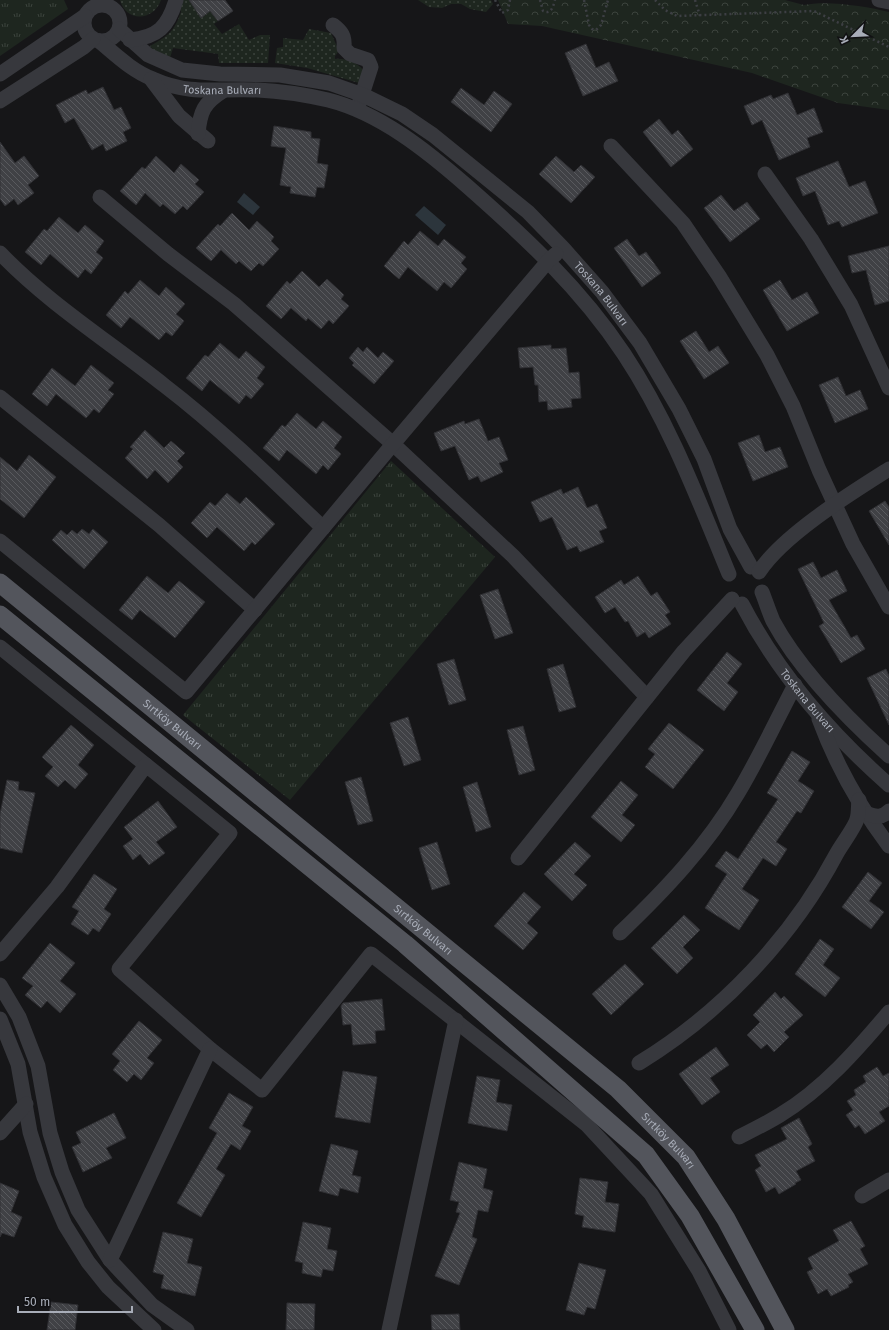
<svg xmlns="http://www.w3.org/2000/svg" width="889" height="1330" font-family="'Fira Sans',sans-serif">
<defs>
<pattern id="grass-tufts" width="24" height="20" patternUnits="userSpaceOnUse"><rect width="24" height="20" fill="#1e261f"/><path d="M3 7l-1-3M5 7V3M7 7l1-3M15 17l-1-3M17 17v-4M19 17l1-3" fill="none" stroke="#3c433d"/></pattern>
<pattern id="park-crowns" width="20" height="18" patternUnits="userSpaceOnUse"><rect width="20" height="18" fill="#1e261f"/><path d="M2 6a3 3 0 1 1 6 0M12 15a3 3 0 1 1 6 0" fill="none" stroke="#3c433d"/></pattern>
<pattern id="garden-dots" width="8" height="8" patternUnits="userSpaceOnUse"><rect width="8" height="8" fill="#1e261f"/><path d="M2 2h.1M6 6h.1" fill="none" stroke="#3c433d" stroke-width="1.8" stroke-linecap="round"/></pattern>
<pattern id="building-back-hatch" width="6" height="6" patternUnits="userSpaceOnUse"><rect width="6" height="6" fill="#404145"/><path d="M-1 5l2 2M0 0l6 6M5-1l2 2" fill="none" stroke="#595a5e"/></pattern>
</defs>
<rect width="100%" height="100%" fill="#161618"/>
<g fill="url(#grass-tufts)">
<polygon points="0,0 64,0 68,9 0,56"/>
<polygon points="391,461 495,557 290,800 183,715"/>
</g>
<path fill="url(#park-crowns)" d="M498,0H785L804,5C827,0 865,6 889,12V110L838,103L752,73L542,26L508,24Z"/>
<g fill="url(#garden-dots)">
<path d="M120,0H161C154,21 126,23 120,0Z"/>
<path d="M176,0H189L201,17L210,11L218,21L214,24L222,34L239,24L249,40L260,35H270L268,63H219L218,54L173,48L170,58L156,54L150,46C168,36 174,32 181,12Z"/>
<polygon points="418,0 491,0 493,4 486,12 470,9 461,4 451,4 442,8 429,7"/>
<path d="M309,29L331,33L339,51L335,56V59C345,58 358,63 363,70L359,83L307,68L275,63L277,48L283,47V38L303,40Z"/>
</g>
<g fill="#2c353c">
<polygon points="244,193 260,207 253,215 237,202"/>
<polygon points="424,206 446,225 438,235 415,215"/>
</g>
<g fill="url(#building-back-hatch)" stroke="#303034">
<polygon points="189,0 225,0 233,11 218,21 210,11 201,18"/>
<polygon points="586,44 596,68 609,62 618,81 583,96 565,53"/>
<polygon points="103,87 114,110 121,107 131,128 123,132 127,141 106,151 103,144 92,150 74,118 65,123 56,105 86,90 88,94"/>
<polygon points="461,88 484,105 494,91 512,104 491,132 451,102"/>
<polygon points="788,93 797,115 814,108 823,132 807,138 810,147 779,160 762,120 752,125 744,106 771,95 773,99"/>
<polygon points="659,119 672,135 678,130 693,149 671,167 643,132"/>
<polygon points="274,126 311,132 311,138 320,139 317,163 328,165 324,188 317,187 315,197 290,193 291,187 280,185 286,148 271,146"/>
<polygon points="0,142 15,163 24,156 39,176 28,185 34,193 18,205 14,199 5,206 0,199"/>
<polygon points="156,156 174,173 181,164 199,180 195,184 204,192 187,210 183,206 175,214 163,204 160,207 145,193 136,205 120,191 142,167 145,169"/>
<polygon points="556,156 574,172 581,165 595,177 571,203 539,174"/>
<polygon points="838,161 849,187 865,181 878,213 842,227 839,221 828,225 815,191 803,196 796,178"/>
<polygon points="721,195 734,211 747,202 760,219 730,242 704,208"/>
<polygon points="232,213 249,230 257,221 274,237 271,241 279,249 263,266 259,263 251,271 239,261 236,264 221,250 211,261 196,248 218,224 220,226"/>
<polygon points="59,217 78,233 85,225 104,241 96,252 103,258 91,274 85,269 78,278 50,254 41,265 25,252 44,229 47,231"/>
<polygon points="420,231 438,246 444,239 466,257 461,263 467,269 451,288 444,282 437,291 408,267 399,279 384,266 404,241 408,245"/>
<polygon points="627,239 639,256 646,252 661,273 642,287 614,248"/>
<polygon points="889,246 889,301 875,305 866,270 852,273 848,256"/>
<polygon points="302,271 319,287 327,279 344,295 341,299 349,306 333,324 329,320 321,329 308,318 306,321 291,308 281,319 266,306 287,281 290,284"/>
<polygon points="140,280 159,296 166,287 185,304 176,314 184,321 172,336 166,332 159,340 130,317 121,328 106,315 125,291 128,294"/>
<polygon points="780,280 792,300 807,292 819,313 787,331 763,290"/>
<polygon points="696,331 709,352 718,346 729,363 704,379 680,341"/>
<polygon points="220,343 239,359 246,351 265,367 257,378 264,384 251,399 246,395 239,404 210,380 202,391 186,378 205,355 208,357"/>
<polygon points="551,345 551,349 566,348 569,373 579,372 581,398 571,399 572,407 548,410 547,401 539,402 538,385 535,385 533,367 520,368 518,348"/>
<polygon points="358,347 363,352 367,347 378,358 383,352 394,361 374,384 352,365 354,363 349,358"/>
<polygon points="91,365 114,383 108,390 114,394 99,413 94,409 86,418 56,394 47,406 32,394 52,368 75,386"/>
<polygon points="838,377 846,396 860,390 868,409 835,423 819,385"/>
<polygon points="297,413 316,429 323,421 342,437 334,448 341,454 328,470 323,465 316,474 287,450 279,461 263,448 282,425 285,427"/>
<polygon points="479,419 488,441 499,437 508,460 499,463 503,472 481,482 478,476 469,480 455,446 441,451 434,433 464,421 465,424"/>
<polygon points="145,430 164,448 171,441 185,453 177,461 183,467 168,483 155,470 147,479 125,458 133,449 130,447"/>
<polygon points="759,435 765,452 780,447 788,467 753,481 738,443"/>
<polygon points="29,455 56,477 24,518 0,499 0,457 17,471"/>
<polygon points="578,487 587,508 597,504 607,528 599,531 604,542 580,552 577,546 567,550 552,517 540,522 531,502 561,489 563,494"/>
<polygon points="227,493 240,504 246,497 275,524 255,545 252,542 244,551 217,527 207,538 191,523 210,502 215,506"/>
<polygon points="885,501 889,507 889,545 869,511"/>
<polygon points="82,529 89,534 93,529 108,542 84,569 52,540 61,530 67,535 72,530 77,534"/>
<polygon points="813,562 821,578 837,570 847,591 829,600 851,638 857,635 865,649 841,663 819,626 824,623 798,569"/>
<polygon points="147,576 168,593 179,581 205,602 175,638 140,610 132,620 119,610"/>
<polygon points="638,576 651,596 657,592 670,612 665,615 671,624 649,638 645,632 637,637 628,621 625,622 615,607 605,613 595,597 621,580 624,585"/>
<polygon points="498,589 513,633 495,639 480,595"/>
<polygon points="727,652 742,664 727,683 738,692 724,711 697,690"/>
<polygon points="454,659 466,700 449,705 437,664"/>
<polygon points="563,664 576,707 559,712 547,669"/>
<polygon points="886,669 889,676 889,725 867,678"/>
<polygon points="408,717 421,760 404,766 390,723"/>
<polygon points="669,723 704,750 673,789 645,767 655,754 648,749"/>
<polygon points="71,725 94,745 78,765 88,774 75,789 65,780 58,787 45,776 53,767 42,757"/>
<polygon points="523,726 535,770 519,775 507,730"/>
<polygon points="792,751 810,762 798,781 814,791 801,813 797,811 776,842 787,849 776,866 763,858 742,889 759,900 739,930 705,908 727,874 715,866 726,851 738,859 778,799 767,793"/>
<polygon points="361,777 373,821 358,825 345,782"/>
<polygon points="7,780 19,782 18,790 35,793 22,853 0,848 0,814"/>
<polygon points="621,781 638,795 622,815 635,825 621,842 591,817"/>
<polygon points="477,782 491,827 476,832 463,787"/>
<polygon points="158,801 177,827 156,842 165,853 149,865 140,854 133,860 123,846 133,839 124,827"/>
<polygon points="437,842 450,884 432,890 419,848"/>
<polygon points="575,842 591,856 574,874 587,885 572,901 544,874"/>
<polygon points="868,872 882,883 869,901 884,912 871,929 842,907"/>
<polygon points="94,874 117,889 104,909 111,914 99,932 93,928 88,935 71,924 79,911 72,907"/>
<polygon points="524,892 541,907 527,923 538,933 523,950 494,926"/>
<polygon points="684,915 700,930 683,947 693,958 677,974 651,948"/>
<polygon points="820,939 834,949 823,965 840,978 825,997 795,974"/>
<polygon points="50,943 75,963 60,981 76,994 60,1013 47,1001 41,1008 25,995 33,986 22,978"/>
<polygon points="625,964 644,984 611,1015 592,994"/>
<polygon points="775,992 781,999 784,996 803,1015 784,1032 789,1037 774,1052 767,1044 761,1049 747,1035 760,1022 753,1015"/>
<polygon points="382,999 385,1030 375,1031 376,1043 353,1045 351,1024 343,1025 341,1006 343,1003"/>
<polygon points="139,1021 162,1040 147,1058 154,1063 141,1080 134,1074 127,1082 113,1070 120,1061 112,1054"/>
<polygon points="716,1047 729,1065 710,1078 720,1092 702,1105 679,1074"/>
<polygon points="877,1067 883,1076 889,1073 889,1106 879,1112 885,1121 865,1134 859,1125 855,1128 846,1115 853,1110 847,1101 856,1095 854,1090 866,1082 863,1076"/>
<polygon points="343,1071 377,1077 370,1123 335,1117"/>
<polygon points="477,1076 500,1080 496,1102 512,1105 507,1131 468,1123"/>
<polygon points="229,1093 253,1107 242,1126 251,1131 240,1150 231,1144 216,1169 225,1175 201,1217 177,1203 217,1133 209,1128"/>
<polygon points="114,1113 126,1138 106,1148 112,1158 83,1172 72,1147 81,1143 76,1132"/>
<polygon points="799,1118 812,1144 808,1147 815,1161 796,1171 801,1180 795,1183 796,1184 779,1194 775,1187 766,1192 755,1170 761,1166 755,1155 787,1139 781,1128"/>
<polygon points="331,1144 358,1151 352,1175 361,1177 358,1193 340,1188 338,1196 319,1191"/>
<polygon points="459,1162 487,1169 483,1188 493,1191 488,1212 478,1210 472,1237 477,1239 459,1285 435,1276 460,1213 456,1212 459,1202 450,1200"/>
<polygon points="580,1178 608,1182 605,1202 619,1204 615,1232 582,1227 584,1216 575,1214"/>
<polygon points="0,1183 19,1191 11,1212 22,1217 14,1237 2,1233 0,1237"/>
<polygon points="851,1221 865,1246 860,1249 868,1264 848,1274 853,1282 848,1285 849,1287 831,1296 827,1289 818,1294 807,1272 813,1269 808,1258 839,1241 833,1230"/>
<polygon points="303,1222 331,1228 327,1249 337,1251 333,1271 323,1269 321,1277 302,1273 303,1263 295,1261"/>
<polygon points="163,1232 193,1239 187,1263 202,1267 195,1296 161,1288 164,1275 153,1272"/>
<polygon points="579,1263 606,1270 595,1309 587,1307 584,1315 566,1310"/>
<polygon points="51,1302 78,1305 75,1330 47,1330"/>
<polygon points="287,1303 315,1304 314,1330 286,1330"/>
<polygon points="459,1314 460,1330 432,1330 431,1315"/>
</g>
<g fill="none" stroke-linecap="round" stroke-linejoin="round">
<g stroke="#3d3f44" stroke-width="2.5" stroke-dasharray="2 3" stroke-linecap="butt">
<polyline points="495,0 502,13 508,10 510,0"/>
<path d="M540,0L543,11C551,15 553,7 555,0"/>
<polyline points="584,0 589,25 592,29 596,30 601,25 608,0"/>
<polyline points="655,0 665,10 677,16 814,11 889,47"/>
<polyline points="695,0 700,16"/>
</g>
<g stroke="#37383d" stroke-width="15">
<polyline points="879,0 889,2"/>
<circle cx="102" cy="23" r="18"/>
<path d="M333,25C342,32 345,36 344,48L350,54L368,60L371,67L359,104"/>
<path id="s1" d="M119,29L148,55L182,70L220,74L280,75L329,83L363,95L402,114L433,135L528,212L563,248L602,292L640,343L679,409L704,459L730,529L751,567"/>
<path d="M130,40C158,37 168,27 176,0"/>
<path id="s2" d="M99,41C116,55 132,71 153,79C191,96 218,88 258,90C281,91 306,95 328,100C380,113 427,151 467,186C525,237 581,289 624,354C669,422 698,499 729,574"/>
<polyline points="0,74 85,16"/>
<polyline points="151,79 179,116 208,141"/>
<polyline points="0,101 84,47 93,39"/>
<path d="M198,134C200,111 204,103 223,91"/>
<polyline points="611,146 683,223 719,276 767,355 793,406 819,470 853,544 889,607"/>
<polyline points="765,174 811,239 851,305 889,388"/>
<polyline points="100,197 168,254 234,304 393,444 513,556 647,697"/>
<path d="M0,253C49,304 110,342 165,386C221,429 272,479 323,528"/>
<polyline points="0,397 159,525 255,610"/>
<polyline points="0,541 186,692 393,444 549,260 556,254"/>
<path d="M759,572C783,535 851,493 889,469"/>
<path d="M762,592C766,602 769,612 773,621C800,671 847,718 889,756"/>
<path id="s3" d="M742,604C778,673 831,734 889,785"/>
<polyline points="0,647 146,765"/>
<path d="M819,719C836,765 859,806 889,846"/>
<path d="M868,814C876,817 882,818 889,811"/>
<polyline points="518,858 684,651 732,599"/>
<path d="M620,933C664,891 707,846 738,793C759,758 776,721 795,685"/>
<polyline points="0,954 57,887 146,765 230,833 119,969 210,1049 262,1090 371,954 586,1124 651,1194 699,1271 729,1330"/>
<polyline points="0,985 19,1017 38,1066 50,1133 62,1172 78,1210 110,1260 152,1305 187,1330"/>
<polyline points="0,1019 18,1064 30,1132 44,1177 65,1225 88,1262 108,1287 154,1330"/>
<path d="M639,1063C721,1013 792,938 837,853C842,844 855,827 857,819C859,813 858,806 859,800"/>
<polyline points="0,1133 26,1104"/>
<path d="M739,1137C753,1130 767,1123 780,1115C823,1089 857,1050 889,1012"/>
<polyline points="862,1196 889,1180"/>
<polyline points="110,1260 210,1049"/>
<polyline points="389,1330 456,1020"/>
</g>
<g stroke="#53555c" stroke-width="19">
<path id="s4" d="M0,583L618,1089L686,1157L726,1219L785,1330"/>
<polyline points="0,615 405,944 646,1155 690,1216 755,1330"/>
</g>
</g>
<g text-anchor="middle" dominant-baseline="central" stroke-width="3.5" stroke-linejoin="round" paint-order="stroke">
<g font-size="11" fill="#a8adb8" stroke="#111113">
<text stroke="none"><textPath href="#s2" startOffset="137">Toskana Bulvarı</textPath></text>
<text stroke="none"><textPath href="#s1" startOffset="573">Toskana Bulvarı</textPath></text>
<text stroke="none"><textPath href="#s3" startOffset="117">Toskana Bulvarı</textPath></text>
<text stroke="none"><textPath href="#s4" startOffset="223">Sırtköy Bulvarı</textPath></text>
<text stroke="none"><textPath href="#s4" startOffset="547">Sırtköy Bulvarı</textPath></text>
<text stroke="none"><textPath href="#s4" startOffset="871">Sırtköy Bulvarı</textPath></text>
</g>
</g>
<g transform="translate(853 36) rotate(246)" stroke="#111113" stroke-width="3" paint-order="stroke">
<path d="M0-3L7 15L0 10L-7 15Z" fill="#a8adb8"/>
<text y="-6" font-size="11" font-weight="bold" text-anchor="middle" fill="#a8adb8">K</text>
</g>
<path d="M18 1306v6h114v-6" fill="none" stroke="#a8adb8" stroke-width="2"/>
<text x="24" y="1306" font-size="12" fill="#a8adb8" stroke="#111113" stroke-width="3" paint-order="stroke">50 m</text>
</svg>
